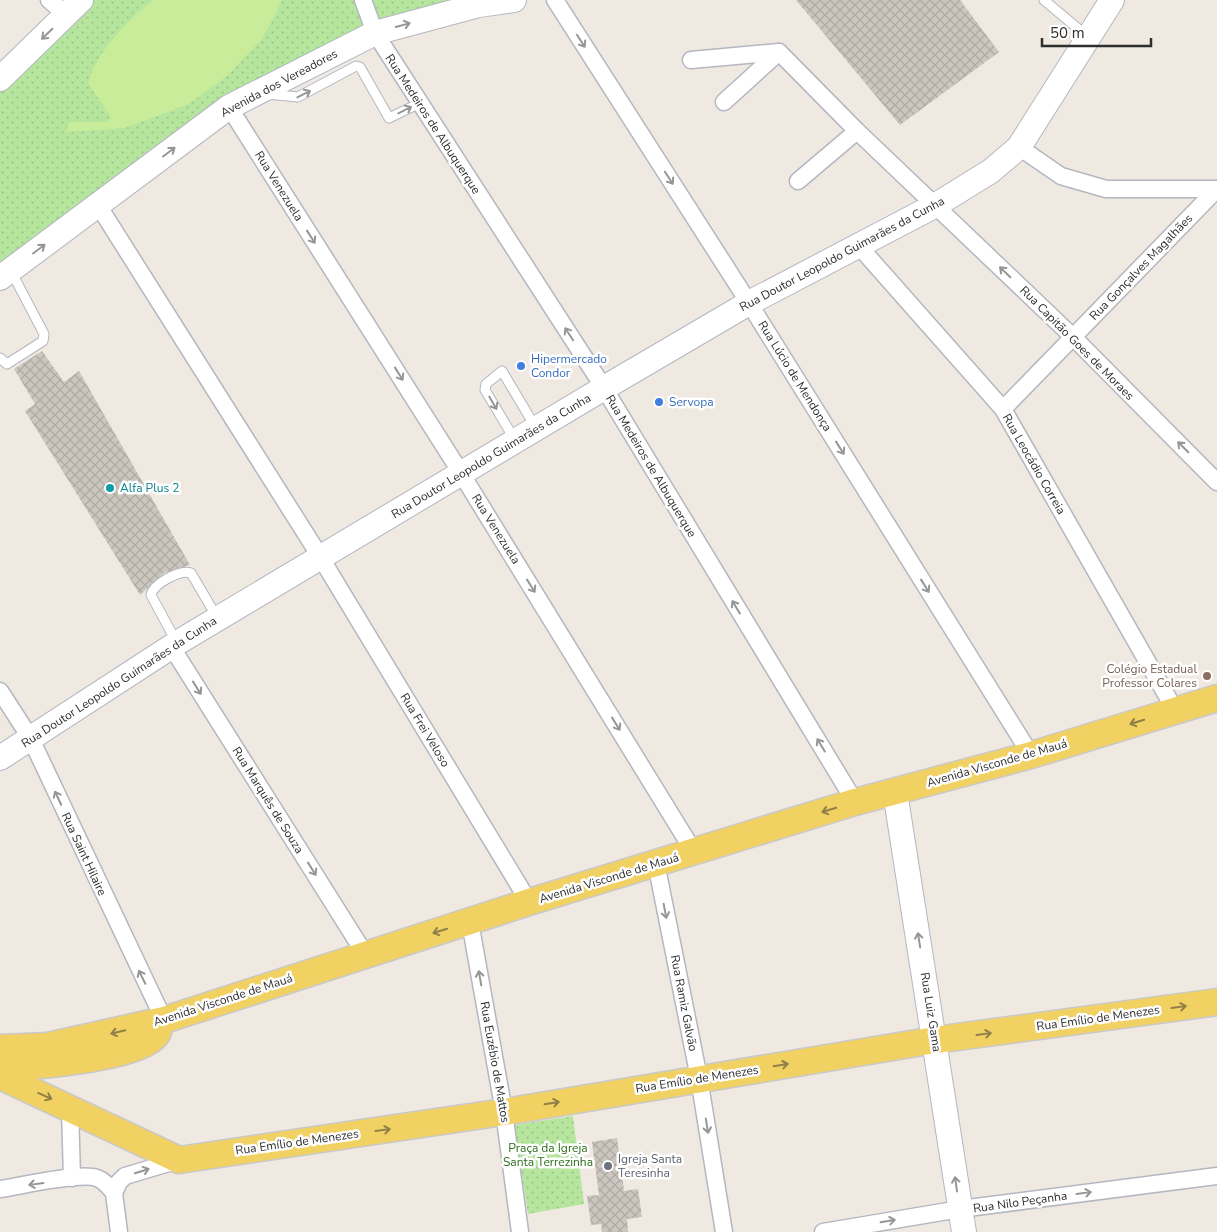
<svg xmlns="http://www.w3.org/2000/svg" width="1217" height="1232" font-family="'Nunito Sans',sans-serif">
<defs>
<pattern id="park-dots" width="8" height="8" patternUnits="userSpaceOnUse" patternTransform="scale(1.25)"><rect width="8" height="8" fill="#b6e59e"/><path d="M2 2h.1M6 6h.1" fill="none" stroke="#9dc588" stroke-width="1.8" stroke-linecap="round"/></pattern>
<pattern id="building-cross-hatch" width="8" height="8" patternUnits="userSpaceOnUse" patternTransform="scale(1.25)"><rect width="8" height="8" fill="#cbc7bf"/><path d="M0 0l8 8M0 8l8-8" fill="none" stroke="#afaba4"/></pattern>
</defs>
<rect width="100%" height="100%" fill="#efe9e1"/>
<g fill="url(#park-dots)">
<polygon points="88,0 505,0 376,25 0,271 0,85"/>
<polygon points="573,1116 584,1204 528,1214 514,1125"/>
</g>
<path fill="#c9ec9a" d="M153,0H282L273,20L260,41L228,75L189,104L125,128L66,132L69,122H107L111,117L88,83C98,50 126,22 153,0Z"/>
<g fill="url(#building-cross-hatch)">
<polygon points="796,0 960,0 999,52 900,125"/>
<polygon points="42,351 64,382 79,371 190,565 164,573 140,595 25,411 35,404 14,369"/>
<polygon points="617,1138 624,1191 638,1189 642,1217 627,1219 628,1232 602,1232 601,1224 591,1225 587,1196 599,1195 592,1142"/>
</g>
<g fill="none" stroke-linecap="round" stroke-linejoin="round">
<defs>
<g id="lane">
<polyline points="1044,0 1088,37"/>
<polyline points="267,94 298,97 356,66 360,67 389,118 420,103"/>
<polyline points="0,358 7,364 43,341 44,334 11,271"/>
<polyline points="515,440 485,390 486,384 502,371 536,428"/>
<path d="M177,643L151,595C153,584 180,569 191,573L218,619"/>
</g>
<g id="street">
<polyline points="49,0 67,15"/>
<polyline points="363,0 375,33 604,388 855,802"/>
<polyline points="555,0 749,303 1031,755"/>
<polyline points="691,60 779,52 857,131"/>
<polyline points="724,102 779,52"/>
<polyline points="229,107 461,473 694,852"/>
<polyline points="1019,147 1061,176 1106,189 1217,189"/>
<polyline points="798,181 857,131 1073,337 1217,482"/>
<polyline points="98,205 321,558 529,902"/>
<polyline points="857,244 1003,409 1175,710"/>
<polyline points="1003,409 1217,189"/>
<polyline points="171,646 365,954"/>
<polyline points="0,691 31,739 164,1020"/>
<polyline points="656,863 699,1078 724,1232"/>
<polyline points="470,922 504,1112 520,1232"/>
<polyline points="70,1108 72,1178"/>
<path d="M0,1189C21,1186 79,1172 97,1178C105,1181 109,1187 114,1193"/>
<polyline points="114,1193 119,1182 125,1176 179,1160"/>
<polyline points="114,1193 119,1232"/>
<polyline points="823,1232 960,1209 1217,1176"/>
</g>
<g id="secondary">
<polyline points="0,79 81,0"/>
<polyline points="0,278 229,107 375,33 479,5 514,0"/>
<polyline points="0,758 177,643 604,388 749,303 936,205 991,171 1019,147 1112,0"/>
<polyline points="895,792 964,1232"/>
</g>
<g id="primary">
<polyline points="0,1048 48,1046 164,1020 529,902 855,802 1031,755 1217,698"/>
<path d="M0,1069C29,1066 146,1059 158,1032"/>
<polyline points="0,1076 179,1160 504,1112 935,1040 1217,1002"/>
</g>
</defs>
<use href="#lane" stroke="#b4b7c1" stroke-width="11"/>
<use href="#street" stroke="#b4b7c1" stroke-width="19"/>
<use href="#secondary" stroke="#b4b7c1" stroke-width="26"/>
<use href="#primary" stroke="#c9c9c9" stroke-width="29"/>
<use href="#lane" stroke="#fff" stroke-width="9"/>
<use href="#street" stroke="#fff" stroke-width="16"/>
<use href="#secondary" stroke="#fff" stroke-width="24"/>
<use href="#primary" stroke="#f2d163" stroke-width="26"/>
</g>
<defs><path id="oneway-shaft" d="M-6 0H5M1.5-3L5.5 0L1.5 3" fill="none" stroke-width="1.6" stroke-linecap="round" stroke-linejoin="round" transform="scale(1.25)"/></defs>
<g stroke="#969696">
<use href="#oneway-shaft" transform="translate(403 25) rotate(-15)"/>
<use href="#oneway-shaft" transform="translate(47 34) rotate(136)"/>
<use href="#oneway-shaft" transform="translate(581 41) rotate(57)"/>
<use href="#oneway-shaft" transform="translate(304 94) rotate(-27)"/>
<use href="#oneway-shaft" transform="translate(405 110) rotate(-27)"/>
<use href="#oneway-shaft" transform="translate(169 152) rotate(-37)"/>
<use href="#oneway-shaft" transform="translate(669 178) rotate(57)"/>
<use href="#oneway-shaft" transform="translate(311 237) rotate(58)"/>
<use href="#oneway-shaft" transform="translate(39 249) rotate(-37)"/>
<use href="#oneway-shaft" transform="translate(1005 272) rotate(-136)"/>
<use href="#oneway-shaft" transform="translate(569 334) rotate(-123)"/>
<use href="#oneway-shaft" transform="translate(399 374) rotate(58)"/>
<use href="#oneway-shaft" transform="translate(493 403) rotate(60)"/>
<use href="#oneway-shaft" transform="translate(1183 447) rotate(-135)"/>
<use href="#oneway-shaft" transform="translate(840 448) rotate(58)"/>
<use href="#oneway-shaft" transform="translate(531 586) rotate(58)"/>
<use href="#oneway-shaft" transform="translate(925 586) rotate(58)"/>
<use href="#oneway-shaft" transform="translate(736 607) rotate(-121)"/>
<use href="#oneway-shaft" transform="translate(197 688) rotate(58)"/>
<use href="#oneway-shaft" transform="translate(616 724) rotate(58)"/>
<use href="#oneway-shaft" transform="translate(821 745) rotate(-121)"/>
<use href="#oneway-shaft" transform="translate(58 798) rotate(-115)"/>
<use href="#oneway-shaft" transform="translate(312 869) rotate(58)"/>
<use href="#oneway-shaft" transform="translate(665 911) rotate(79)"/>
<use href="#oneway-shaft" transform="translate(919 940) rotate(-99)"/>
<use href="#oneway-shaft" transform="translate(142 977) rotate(-116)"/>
<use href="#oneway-shaft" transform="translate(480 978) rotate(-100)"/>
<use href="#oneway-shaft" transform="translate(707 1126) rotate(81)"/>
<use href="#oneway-shaft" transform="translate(142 1171) rotate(-17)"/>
<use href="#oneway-shaft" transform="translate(36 1184) rotate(172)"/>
<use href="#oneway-shaft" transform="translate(956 1184) rotate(-98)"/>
<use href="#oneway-shaft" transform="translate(1084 1193) rotate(-8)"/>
<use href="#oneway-shaft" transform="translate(888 1221) rotate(-9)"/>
</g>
<g stroke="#908048">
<use href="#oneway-shaft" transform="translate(1137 722) rotate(163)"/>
<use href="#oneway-shaft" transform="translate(829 810) rotate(163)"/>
<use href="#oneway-shaft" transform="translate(440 931) rotate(163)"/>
<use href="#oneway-shaft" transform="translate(1179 1007) rotate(-8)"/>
<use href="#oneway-shaft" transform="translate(118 1032) rotate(167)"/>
<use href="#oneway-shaft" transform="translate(984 1034) rotate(-8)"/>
<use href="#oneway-shaft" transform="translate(781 1065) rotate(-9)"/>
<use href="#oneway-shaft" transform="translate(45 1096) rotate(24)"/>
<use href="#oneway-shaft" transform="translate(552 1103) rotate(-10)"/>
<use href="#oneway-shaft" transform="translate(383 1130) rotate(-8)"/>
</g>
<g fill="#3f7fe0" stroke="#fff" stroke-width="2">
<circle cx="521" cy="366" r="5"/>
<circle cx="659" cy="402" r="5"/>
</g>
<circle fill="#0f9aa8" stroke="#fff" stroke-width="2" cx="110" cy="488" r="5"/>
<circle fill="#8d6e63" stroke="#fff" stroke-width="2" cx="1207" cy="676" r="5"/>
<circle fill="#6b7280" stroke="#fff" stroke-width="2" cx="608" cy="1166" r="5"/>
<g text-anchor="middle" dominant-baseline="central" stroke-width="5" stroke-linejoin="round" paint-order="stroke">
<g font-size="12" fill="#2e2e2e" stroke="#fff">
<text transform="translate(279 83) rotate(-28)">Avenida dos Vereadores</text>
<text transform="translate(433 124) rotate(57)">Rua Medeiros de Albuquerque</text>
<text transform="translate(279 186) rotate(58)">Rua Venezuela</text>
<text transform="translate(842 254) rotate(-28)">Rua Doutor Leopoldo Guimarães da Cunha</text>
<text transform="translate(1141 267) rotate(-46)">Rua Gonçalves Magalhães</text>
<text transform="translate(1077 343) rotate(45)">Rua Capitão Goes de Moraes</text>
<text transform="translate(795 376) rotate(58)">Rua Lúcio de Mendonça</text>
<text transform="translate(491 456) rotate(-31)">Rua Doutor Leopoldo Guimarães da Cunha</text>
<text transform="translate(1034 464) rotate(60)">Rua Leocádio Correia</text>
<text transform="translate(651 466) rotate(59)">Rua Medeiros de Albuquerque</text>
<text transform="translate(496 529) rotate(58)">Rua Venezuela</text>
<text transform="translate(119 682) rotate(-33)">Rua Doutor Leopoldo Guimarães da Cunha</text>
<text transform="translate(425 730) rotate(59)">Rua Frei Veloso</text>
<text transform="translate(997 763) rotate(-16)">Avenida Visconde de Mauá</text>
<text transform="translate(268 800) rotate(58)">Rua Marquês de Souza</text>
<text transform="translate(84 854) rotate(65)">Rua Saint Hilaire</text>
<text transform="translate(609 878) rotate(-17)">Avenida Visconde de Mauá</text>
<text transform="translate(223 1000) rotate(-18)">Avenida Visconde de Mauá</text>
<text transform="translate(684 1003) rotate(79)">Rua Ramiz Galvão</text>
<text transform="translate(931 1012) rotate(81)">Rua Luiz Gama</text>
<text transform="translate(1098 1018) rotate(-8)">Rua Emílio de Menezes</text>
<text transform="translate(495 1062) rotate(80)">Rua Euzébio de Mattos</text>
<text transform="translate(697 1079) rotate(-9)">Rua Emílio de Menezes</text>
<text transform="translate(297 1142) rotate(-8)">Rua Emílio de Menezes</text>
<text transform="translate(1020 1202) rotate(-8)">Rua Nilo Peçanha</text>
</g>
<g font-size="12" fill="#366cbe" stroke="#fff" text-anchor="start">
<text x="531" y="359">Hipermercado<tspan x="531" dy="14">Condor</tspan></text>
<text x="669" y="402">Servopa</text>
</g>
<g font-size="12" fill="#0d838f" stroke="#fff" text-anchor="start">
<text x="120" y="488">Alfa Plus 2</text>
</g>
<g font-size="12" fill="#785e54" stroke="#fff" text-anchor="end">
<text x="1197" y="669">Colégio Estadual<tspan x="1197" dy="14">Professor Colares</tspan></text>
</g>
<g font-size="12" fill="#2c6e1b" stroke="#fff">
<text x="548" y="1148">Praça da Igreja<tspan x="548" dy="14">Santa Terrezinha</tspan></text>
</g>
<g font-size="12" fill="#5b616d" stroke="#fff" text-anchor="start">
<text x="618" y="1159">Igreja Santa<tspan x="618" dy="14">Teresinha</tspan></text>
</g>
</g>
<path d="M1042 38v8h109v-8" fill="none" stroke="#2e2e2e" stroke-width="2.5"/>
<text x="1050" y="38" font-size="15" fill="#2e2e2e" stroke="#ffffff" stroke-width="4" paint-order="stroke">50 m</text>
</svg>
